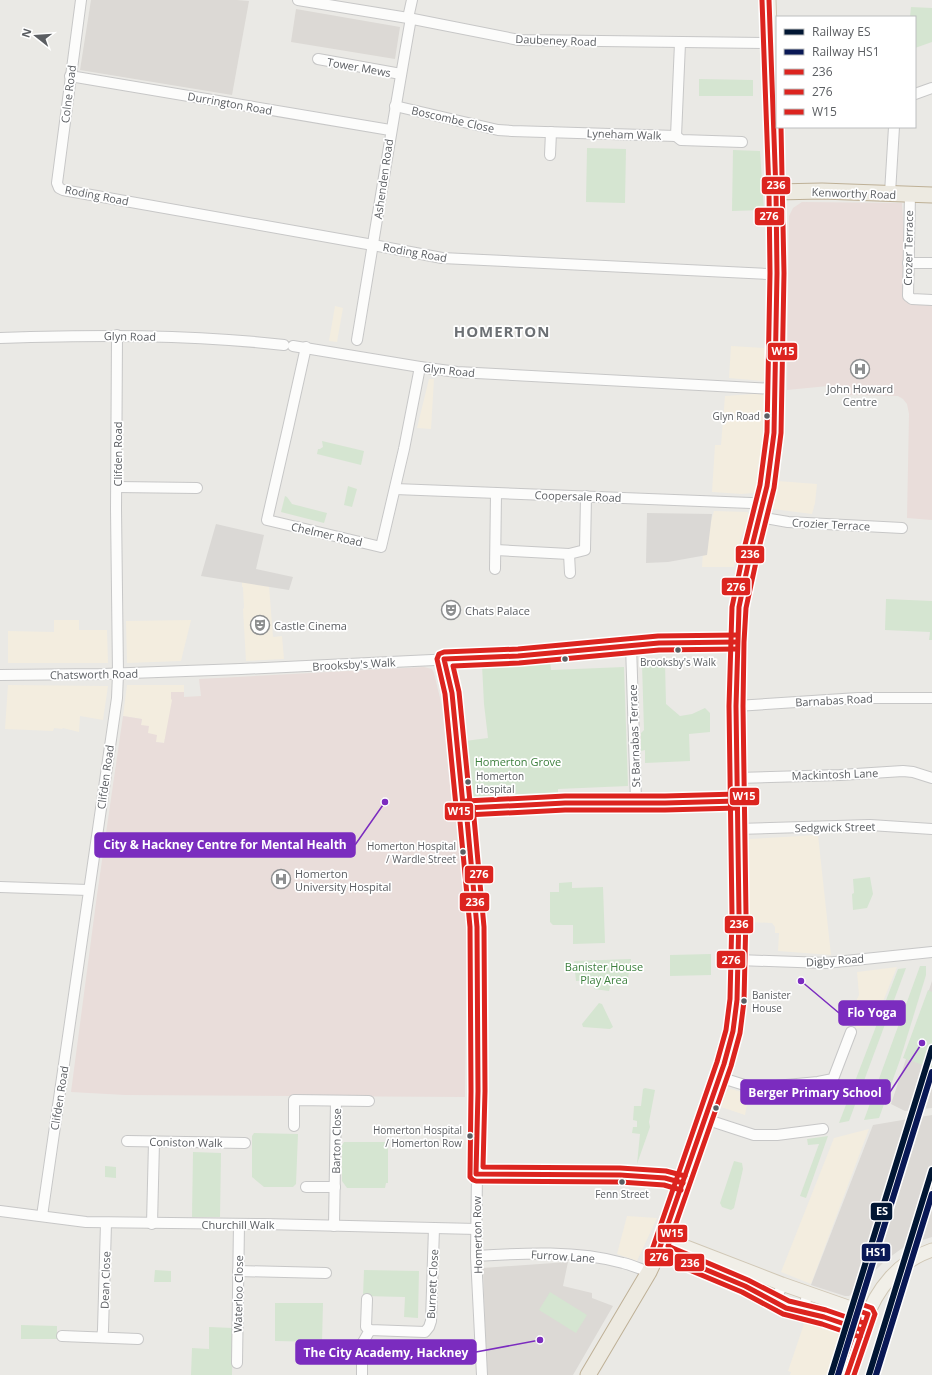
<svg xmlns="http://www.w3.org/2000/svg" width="932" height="1375" font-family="'Open Sans',sans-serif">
<rect width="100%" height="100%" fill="#eae9e5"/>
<g fill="#f3eddf">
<polygon points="335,306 343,308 337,342 329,341"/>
<polygon points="731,346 766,348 766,378 763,381 729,378"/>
<polygon points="429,379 434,379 431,429 417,428"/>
<polygon points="766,393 762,449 755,492 753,493 742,494 712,492 715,445 721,445 725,396"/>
<polygon points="777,481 817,484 815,503 812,514 773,509"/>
<polygon points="714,511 748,512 749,515 740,541 734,567 702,567 703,551"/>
<polygon points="242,582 269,586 273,637 282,636 284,659 246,661 243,609 244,608 243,587 242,587"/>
<polygon points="54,620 79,620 79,630 107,630 108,663 8,663 8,631 54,632"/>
<polygon points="191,620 181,661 127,663 126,621"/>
<polygon points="8,685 108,686 103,720 80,716 79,732 63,728 62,729 54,728 53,731 5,729"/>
<polygon points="127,685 184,685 184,692 179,694 164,743 156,742 148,733 141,725 142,719 123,716"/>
<polygon points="818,835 831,955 778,951 779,933 775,933 775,927 772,923 750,922 749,839"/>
<polygon points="897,967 873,1026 856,1028 853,1007 859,995 857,972"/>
<polygon points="731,1089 749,1094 745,1115 721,1107 726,1092"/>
<polygon points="869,1129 811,1284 781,1272 834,1138"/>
<polygon points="627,1216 657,1218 637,1261 617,1254"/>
<polygon points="805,1321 838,1332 843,1335 846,1342 845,1345 834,1375 790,1375 791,1372 788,1371"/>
</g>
<g fill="#dad8d5">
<polygon points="647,513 712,514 707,555 668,562 646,563"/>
<polygon points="216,524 264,535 256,569 293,577 289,590 201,576"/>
</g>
<g fill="#dcd9d5">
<polygon points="91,0 237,0 249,1 232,95 80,70"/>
<polygon points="296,9 400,27 395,59 291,42"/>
<polygon points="932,981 932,1108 905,1111 891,1104"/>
<polygon points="932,1115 932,1237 913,1243 901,1249 886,1260 849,1296 845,1296 811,1285 873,1125"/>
<polygon points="568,1262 563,1286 592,1293 592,1298 613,1306 573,1375 487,1375 483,1268"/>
</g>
<g fill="#e9ddda">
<polygon points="802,202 902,203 908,303 932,303 932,520 907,518 909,414 907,404 903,399 898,396 845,395 828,386 787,390 789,216 793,208"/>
<polygon points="424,667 432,669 434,673 447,727 462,865 467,929 465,1097 125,1095 71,1092 97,895 123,716 142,719 141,725 149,726 148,733 157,735 156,742 164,743 172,700 171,699 171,692 184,692 184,697 201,696 199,679"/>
</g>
<g fill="#d5e5d1">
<polygon points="911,7 932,8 932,42 915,48 915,17 910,17"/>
<polygon points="699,79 753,80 753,96 699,96"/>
<polygon points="587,148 626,149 625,203 586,202"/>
<polygon points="733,150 760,151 764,210 732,211"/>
<polygon points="322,441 364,451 361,465 317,454 318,449 320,449 323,447"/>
<polygon points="348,486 357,489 352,507 344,505"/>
<polygon points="285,496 287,497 292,504 327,513 324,523 281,512"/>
<polygon points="886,599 932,601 932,640 929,640 930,632 885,630"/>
<polygon points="550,661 551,670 624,667 628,786 558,789 558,798 471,801 465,741 488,738 484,704 482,665"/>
<polygon points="665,663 666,704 680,716 692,714 705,708 710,713 710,732 689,734 690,761 645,763 645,750 641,751 641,733 644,730 642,664"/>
<polygon points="870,877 873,894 867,908 853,910 852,894 854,893 853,879"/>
<polygon points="572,882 572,888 603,887 605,943 573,944 573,925 553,925 550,922 550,892 559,892 559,883"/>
<polygon points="711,954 711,975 670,976 670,955"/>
<polygon points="631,959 627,985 611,983 609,991 594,989 594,980 576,981 574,961"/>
<polygon points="920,966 926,966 926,975 900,1060 879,1118 864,1120"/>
<polygon points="906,968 849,1121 839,1123 898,969"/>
<polygon points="928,990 932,992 932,1068 903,1058"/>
<polygon points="599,1003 602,1004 613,1027 610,1029 583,1027 582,1024"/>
<polygon points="645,1088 655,1090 649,1122 650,1127 637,1164 640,1134 632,1133 633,1127 637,1127 637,1121 633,1120 634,1106 641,1106 643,1089"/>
<polygon points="254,1133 298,1134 296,1184 293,1187 264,1187 252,1177 252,1136"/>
<polygon points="828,1136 806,1198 800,1196 819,1144 808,1145 807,1139"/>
<polygon points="344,1142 388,1142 388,1183 386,1183 385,1188 347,1188 342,1181 342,1145"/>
<polygon points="193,1152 221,1153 220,1217 192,1217"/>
<polygon points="734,1161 742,1163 743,1169 734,1208 731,1210 722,1207 720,1203"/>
<polygon points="105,1166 116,1167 116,1178 105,1177"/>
<polygon points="155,1270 171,1271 171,1282 154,1282"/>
<polygon points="364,1270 419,1271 418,1318 404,1317 405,1297 363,1296"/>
<polygon points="550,1292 587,1315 576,1333 539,1310"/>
<polygon points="811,1301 839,1310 837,1316 810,1308"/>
<polygon points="275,1303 323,1303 322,1342 275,1341"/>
<polygon points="21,1325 57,1326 57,1339 21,1339"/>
<polygon points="209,1327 233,1328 232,1375 191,1375 192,1348 209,1349"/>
</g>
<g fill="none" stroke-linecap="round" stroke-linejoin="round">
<defs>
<g id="minor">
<polyline points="81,0 57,183 59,188 63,190 373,245 442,258 767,274 777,273"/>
<polyline points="298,0 408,18 519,40 771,43"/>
<polyline points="408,18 412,0"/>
<polyline points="318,59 401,74"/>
<polyline points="70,76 390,130"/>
<polyline points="915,94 932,88"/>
<polyline points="395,106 498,130 512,131 676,136"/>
<polyline points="676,136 680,43"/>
<polyline points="676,136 681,140 742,142"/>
<polyline points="550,155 551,132"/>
<polyline points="890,193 894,127"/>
<polyline points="910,194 908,296 912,299 932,300"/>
<polyline points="908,263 932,263"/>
<path d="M0,338C95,335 189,334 284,345"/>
<path d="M357,340C375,233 392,125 411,18"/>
<polyline points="293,346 420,367 457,372 774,389"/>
<polyline points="306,347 288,428 267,520 381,547 404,449 420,367"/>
<polyline points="117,487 197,488"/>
<polyline points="395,489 751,503 762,505"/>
<polyline points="759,517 788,522 902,528"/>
<polyline points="496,550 569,554 585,550 586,496"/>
<polyline points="569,554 570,573"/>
<polyline points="495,569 496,494"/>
<polyline points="631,645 636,802"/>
<polyline points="444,659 452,693 463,805 466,808 475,892 478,936 478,1091 476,1256 482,1375"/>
<polyline points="0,675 103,674 241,669 518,656 609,647 659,643 737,642"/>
<polyline points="736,706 858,698 932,698"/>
<polyline points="737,778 840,775 903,771 913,772 932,778"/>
<polyline points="466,808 565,803 636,802 665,803 737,801"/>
<polyline points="737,829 870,825 932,829"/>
<polyline points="0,887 88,890"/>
<polyline points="738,960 826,963 932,952"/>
<polyline points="719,1077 754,1088 818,1082 833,1079 851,1032"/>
<polyline points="705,1119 754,1135 777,1135 823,1129"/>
<polyline points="294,1126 294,1100 369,1101"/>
<polyline points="127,1141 245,1143"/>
<polyline points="476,1174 620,1175 665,1178 683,1183"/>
<polyline points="306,1187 335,1187"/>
<polyline points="0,1211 86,1222 264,1224 477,1229"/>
<polyline points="42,1216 117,698 118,674 116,509 117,335"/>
<polyline points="152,1224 154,1142"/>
<polyline points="334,1226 336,1101"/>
<path d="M476,1256C524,1253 577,1250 623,1263C632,1265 640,1269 649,1272"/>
<polyline points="238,1271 326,1273"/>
<polyline points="367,1299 366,1327 370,1330 425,1332 429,1327 431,1321 434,1228"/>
<polyline points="776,1302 782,1284"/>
<polyline points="802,1313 808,1293"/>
<polyline points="62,1336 138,1339"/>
<polyline points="102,1337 103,1330 106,1223"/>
<polyline points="237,1363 239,1224"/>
<polyline points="362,1375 362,1344 370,1330"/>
</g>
<g id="major">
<polyline points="769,0 776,192"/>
<polyline points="663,1238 782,1284 868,1314"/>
<polyline points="659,1250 745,1286 786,1308 824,1317 862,1330"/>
<path d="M847,1375C855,1358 859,1340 865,1322C876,1289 899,1261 932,1250"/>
</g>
<polyline id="highway" points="588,1375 649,1272 659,1250 724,1064 733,1031 737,1000 739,914 736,706 737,642 739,607 752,546 767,486 774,433 777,273 776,192 822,191 932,195"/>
</defs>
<use href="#minor" stroke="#c7c7c7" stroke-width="12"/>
<use href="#major" stroke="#d0c7b5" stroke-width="15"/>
<use href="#highway" stroke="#beb096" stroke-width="17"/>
<use href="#minor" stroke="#fcfcfb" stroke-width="10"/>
<use href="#major" stroke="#f1efe8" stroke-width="13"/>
<use href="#highway" stroke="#edeae1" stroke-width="15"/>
<defs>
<g id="bus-1">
<polyline points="769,0 776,192 777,273 774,433 767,486 752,546 739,607 736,706 739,914 737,1000 733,1031 724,1064 659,1250 745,1286 786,1308 824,1317 862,1330"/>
<polyline points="466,808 565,803 665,803 737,801"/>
<polyline points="683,1183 665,1178 620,1175 476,1174 478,1091 477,927 466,808 463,805 452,693 444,659 518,656 659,643 737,642"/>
<polyline points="847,1375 868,1314 856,1310"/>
</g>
<g id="bus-2">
<polyline points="762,0 769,192 770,273 767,432 760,485 745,545 732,607 729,706 732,914 730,999 726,1030 717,1062 652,1250 656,1256 742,1292 783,1314 822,1324 860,1337"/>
<polyline points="466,815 565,810 665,810 737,808"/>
<polyline points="685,1176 666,1171 620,1168 483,1167 485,1091 484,927 473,807 470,802 459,692 453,666 519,663 659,650 737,649"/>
<polyline points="854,1375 875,1314 872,1308 858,1303"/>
</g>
<g id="bus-3">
<polyline points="781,127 784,273 781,433 774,488 759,548 746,608 744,642 743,706 746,914 744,1001 740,1033 731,1066 668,1246 748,1280 789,1301 826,1310 864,1323"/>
<polyline points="466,801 565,796 665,796 737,794"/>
<polyline points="681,1190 664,1185 620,1182 476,1181 473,1180 470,1177 471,1091 470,927 459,811 456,806 445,694 437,659 439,654 444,652 518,649 658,636 737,635"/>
<polyline points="840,1373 859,1318 854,1317"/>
</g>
</defs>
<use href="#bus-1" stroke="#fff" stroke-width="8"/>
<use href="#bus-2" stroke="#fff" stroke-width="8"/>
<use href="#bus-3" stroke="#fff" stroke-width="8"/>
<use href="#bus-1" stroke="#dc241f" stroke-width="5"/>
<use href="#bus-2" stroke="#dc241f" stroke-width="5"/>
<use href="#bus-3" stroke="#dc241f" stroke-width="5"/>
<defs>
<g id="rail-1">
<polyline points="831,1375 932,1048"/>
<polyline points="869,1375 932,1170"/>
</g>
<g id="rail-2">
<polyline points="838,1375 932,1072"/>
<polyline points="876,1375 932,1194"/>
</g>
</defs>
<use href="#rail-1" stroke="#fff" stroke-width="9"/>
<use href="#rail-2" stroke="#fff" stroke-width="9"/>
<use href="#rail-1" stroke="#011633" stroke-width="6"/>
<use href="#rail-2" stroke="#091855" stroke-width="6"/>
</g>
<defs>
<symbol id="hospital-ring" viewBox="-11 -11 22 22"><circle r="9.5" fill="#fff" stroke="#8d8f90" stroke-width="1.5"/><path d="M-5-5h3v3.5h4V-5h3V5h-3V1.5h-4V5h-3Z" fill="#8d8f90"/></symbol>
<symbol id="theatre-ring" viewBox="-11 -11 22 22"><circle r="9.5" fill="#fff" stroke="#8d8f90" stroke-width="1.5"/><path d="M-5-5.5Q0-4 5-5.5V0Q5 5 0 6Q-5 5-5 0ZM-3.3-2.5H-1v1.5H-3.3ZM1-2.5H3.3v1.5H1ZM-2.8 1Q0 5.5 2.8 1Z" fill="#8d8f90"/></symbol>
</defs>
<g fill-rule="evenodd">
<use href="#hospital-ring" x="849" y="358" width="22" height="22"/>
<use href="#theatre-ring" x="440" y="599" width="22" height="22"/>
<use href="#theatre-ring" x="249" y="614" width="22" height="22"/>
<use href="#hospital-ring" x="270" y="868" width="22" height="22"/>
</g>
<g fill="#5b5e62" stroke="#fff" stroke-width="1.5">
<circle cx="767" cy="416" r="3.5"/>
<circle cx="678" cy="650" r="3.5"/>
<circle cx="565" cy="659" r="3.5"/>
<circle cx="468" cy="782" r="3.5"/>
<circle cx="463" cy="852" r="3.5"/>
<circle cx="744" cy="1001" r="3.5"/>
<circle cx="716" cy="1108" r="3.5"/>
<circle cx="470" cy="1136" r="3.5"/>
<circle cx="622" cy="1182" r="3.5"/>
</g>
<g text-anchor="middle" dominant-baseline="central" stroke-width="3.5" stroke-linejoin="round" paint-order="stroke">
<g font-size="10" fill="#5b5e62" stroke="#fff" text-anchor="end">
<text x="760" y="416">Glyn Road</text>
<text x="678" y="662" text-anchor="middle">Brooksby's Walk</text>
<text x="476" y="776" text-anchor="start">Homerton<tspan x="476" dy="13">Hospital</tspan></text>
<text x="456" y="846">Homerton Hospital<tspan x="456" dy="13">/ Wardle Street</tspan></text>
<text x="752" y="995" text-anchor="start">Banister<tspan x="752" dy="13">House</tspan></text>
<text x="462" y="1130">Homerton Hospital<tspan x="462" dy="13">/ Homerton Row</tspan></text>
<text x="622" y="1194" text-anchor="middle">Fenn Street</text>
</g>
<g font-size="11" fill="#5b5e62" stroke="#fff">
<text transform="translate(556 40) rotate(2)">Daubeney Road</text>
<text transform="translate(359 67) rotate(10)">Tower Mews</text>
<text transform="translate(68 94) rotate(-83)">Colne Road</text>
<text transform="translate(230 103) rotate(10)">Durrington Road</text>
<text transform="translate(453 119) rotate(13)">Boscombe Close</text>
<text transform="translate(624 134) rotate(2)">Lyneham Walk</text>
<text transform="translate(383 179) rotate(-82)">Ashenden Road</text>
<text transform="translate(854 193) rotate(2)">Kenworthy Road</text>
<text transform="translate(97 195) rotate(11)">Roding Road</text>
<text transform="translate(908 248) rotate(-89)">Crozer Terrace</text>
<text transform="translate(415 252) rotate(10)">Roding Road</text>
<text transform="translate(130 336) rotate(1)">Glyn Road</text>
<text transform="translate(449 370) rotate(6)">Glyn Road</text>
<text transform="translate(117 454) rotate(-90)">Clifden Road</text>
<text transform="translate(578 496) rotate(2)">Coopersale Road</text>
<text transform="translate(831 524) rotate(3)">Crozier Terrace</text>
<text transform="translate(327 534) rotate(13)">Chelmer Road</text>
<text transform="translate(354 664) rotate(-3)">Brooksby's Walk</text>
<text transform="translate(94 674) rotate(-1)">Chatsworth Road</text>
<text transform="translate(834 700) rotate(-3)">Barnabas Road</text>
<text transform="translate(634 736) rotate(-92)">St Barnabas Terrace</text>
<text transform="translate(835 774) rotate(-2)">Mackintosh Lane</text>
<text transform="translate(105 777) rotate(-82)">Clifden Road</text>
<text transform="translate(835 827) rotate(-1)">Sedgwick Street</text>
<text transform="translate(835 960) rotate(-4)">Digby Road</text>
<text transform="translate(59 1098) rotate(-81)">Clifden Road</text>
<text transform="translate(336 1141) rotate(-89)">Barton Close</text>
<text transform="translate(186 1142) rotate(1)">Coniston Walk</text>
<text x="238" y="1224">Churchill Walk</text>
<text transform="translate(477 1235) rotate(-91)">Homerton Row</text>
<text transform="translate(563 1256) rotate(4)">Furrow Lane</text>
<text transform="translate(105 1280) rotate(-88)">Dean Close</text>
<text transform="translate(432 1284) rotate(-87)">Burnett Close</text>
<text transform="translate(238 1294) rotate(-89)">Waterloo Close</text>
</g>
<g font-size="11" fill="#5b5e62" stroke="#fff" text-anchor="start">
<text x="860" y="388" text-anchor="middle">John Howard<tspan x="860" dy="13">Centre</tspan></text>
<text x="465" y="610">Chats Palace</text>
<text x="274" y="625">Castle Cinema</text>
<text x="295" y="873">Homerton<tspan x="295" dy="13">University Hospital</tspan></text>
</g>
<g font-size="11" fill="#3c7f3d" stroke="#fff">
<text x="518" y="761">Homerton Grove</text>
<text x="604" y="966">Banister House<tspan x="604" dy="13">Play Area</tspan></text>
</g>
<g font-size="15" font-weight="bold" letter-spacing="1" fill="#6c7074" stroke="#fff">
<text x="502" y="331">HOMERTON</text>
</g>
</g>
<path fill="none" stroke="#7b2cbf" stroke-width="1.5" d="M385 802L355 845M801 981L839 1013M922 1043L890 1092M540 1340L476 1352"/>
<g fill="#7b2cbf" stroke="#fff" stroke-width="1.5">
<circle cx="385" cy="802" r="4"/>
<circle cx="801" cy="981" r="4"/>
<circle cx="922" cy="1043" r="4"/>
<circle cx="540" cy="1340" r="4"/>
</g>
<g fill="#7b2cbf" stroke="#7b2cbf" stroke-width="1.5">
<rect x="95" y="833" width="260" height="24" rx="4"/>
<rect x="839" y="1001" width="66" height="24" rx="4"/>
<rect x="741" y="1080" width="149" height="24" rx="4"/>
<rect x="296" y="1340" width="180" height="24" rx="4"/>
</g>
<g font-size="12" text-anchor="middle" font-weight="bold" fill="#fff">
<text x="225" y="849">City &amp; Hackney Centre for Mental Health</text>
<text x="872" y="1017">Flo Yoga</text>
<text x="815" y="1097">Berger Primary School</text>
<text x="386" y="1357">The City Academy, Hackney</text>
</g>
<g stroke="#fff" stroke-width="1.5">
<rect x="761" y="176" width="30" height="19" rx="4" fill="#dc241f"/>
<rect x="754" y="207" width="31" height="19" rx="4" fill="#dc241f"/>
<rect x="767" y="342" width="31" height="19" rx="4" fill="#dc241f"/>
<rect x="735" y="545" width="30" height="19" rx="4" fill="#dc241f"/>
<rect x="721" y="577" width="30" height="19" rx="4" fill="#dc241f"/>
<rect x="729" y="787" width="31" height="19" rx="4" fill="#dc241f"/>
<rect x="444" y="802" width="30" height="19" rx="4" fill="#dc241f"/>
<rect x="464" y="865" width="30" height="19" rx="4" fill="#dc241f"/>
<rect x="459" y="892" width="31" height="20" rx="4" fill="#dc241f"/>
<rect x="724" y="915" width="30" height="19" rx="4" fill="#dc241f"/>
<rect x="716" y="950" width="30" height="19" rx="4" fill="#dc241f"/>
<rect x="870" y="1202" width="23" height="19" rx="4" fill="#011633"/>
<rect x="657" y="1224" width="31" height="19" rx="4" fill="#dc241f"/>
<rect x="861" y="1243" width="30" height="19" rx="4" fill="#091855"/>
<rect x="644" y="1248" width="30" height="19" rx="4" fill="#dc241f"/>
<rect x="674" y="1253" width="31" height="19" rx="4" fill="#dc241f"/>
</g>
<g font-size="11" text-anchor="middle" font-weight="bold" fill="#fff">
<text x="776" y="189">236</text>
<text x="769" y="220">276</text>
<text x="783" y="355">W15</text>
<text x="750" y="558">236</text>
<text x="736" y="591">276</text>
<text x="744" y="800">W15</text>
<text x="459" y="815">W15</text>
<text x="479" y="878">276</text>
<text x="475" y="906">236</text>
<text x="739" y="928">236</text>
<text x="731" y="964">276</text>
<text x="882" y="1215">ES</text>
<text x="672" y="1237">W15</text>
<text x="876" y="1256">HS1</text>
<text x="659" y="1261">276</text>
<text x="690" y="1267">236</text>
</g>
<rect x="776" y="16" width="140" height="112" fill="#ffffff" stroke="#bdbfc0"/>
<rect x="784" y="29" width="20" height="6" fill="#011633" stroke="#bdbfc0"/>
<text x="812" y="36" font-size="12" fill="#5b5e62">Railway ES</text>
<rect x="784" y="49" width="20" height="6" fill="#091855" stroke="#bdbfc0"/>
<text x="812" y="56" font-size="12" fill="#5b5e62">Railway HS1</text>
<rect x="784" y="69" width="20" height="6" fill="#dc241f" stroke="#bdbfc0"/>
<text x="812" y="76" font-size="12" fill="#5b5e62">236</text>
<rect x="784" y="89" width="20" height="6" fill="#dc241f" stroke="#bdbfc0"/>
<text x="812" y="96" font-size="12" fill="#5b5e62">276</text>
<rect x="784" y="109" width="20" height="6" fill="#dc241f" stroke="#bdbfc0"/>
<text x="812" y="116" font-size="12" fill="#5b5e62">W15</text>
<g transform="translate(36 36) rotate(287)" stroke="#ffffff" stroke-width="3" paint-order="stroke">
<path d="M0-3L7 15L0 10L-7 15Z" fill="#5b5e62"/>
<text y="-6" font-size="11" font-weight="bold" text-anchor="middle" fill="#5b5e62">N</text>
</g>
</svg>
